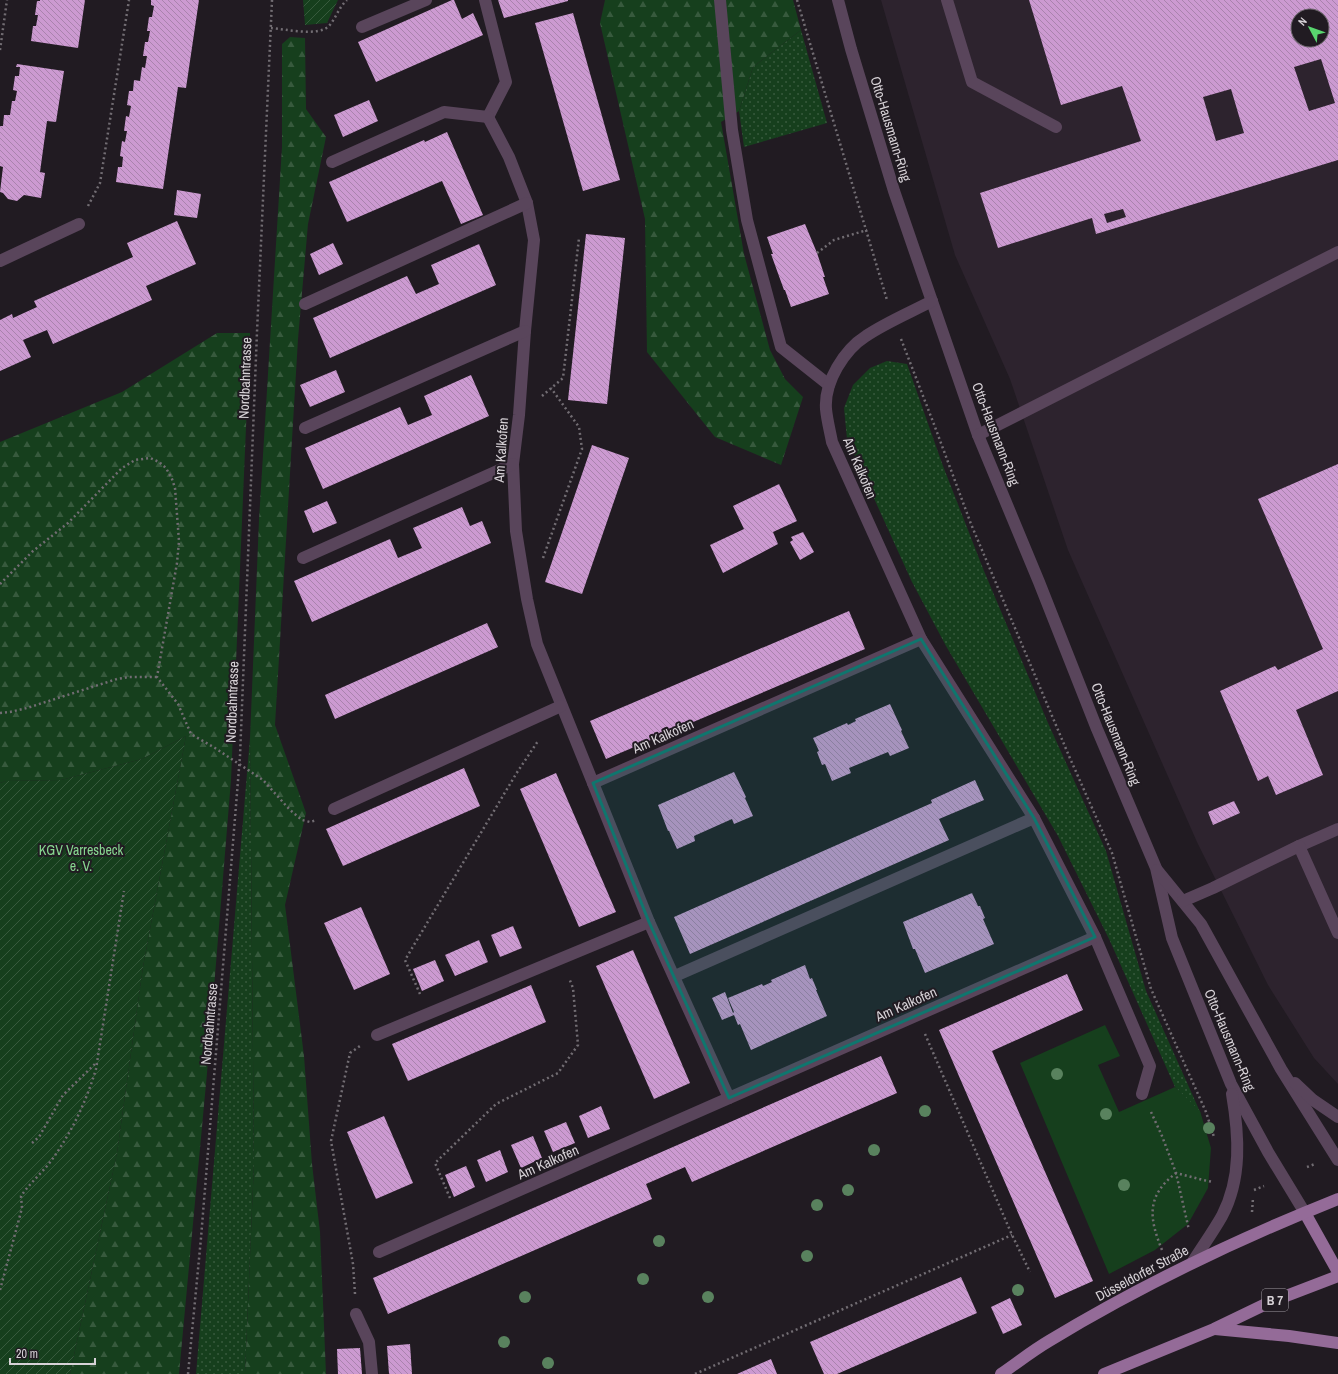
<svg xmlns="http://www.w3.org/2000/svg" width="1338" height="1374" font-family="'Archivo Narrow',sans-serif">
<defs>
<pattern id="grass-dots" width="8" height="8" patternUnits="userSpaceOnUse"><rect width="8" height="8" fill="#163f1d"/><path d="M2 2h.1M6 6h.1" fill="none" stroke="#375a3d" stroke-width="1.8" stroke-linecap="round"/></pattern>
<pattern id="forest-firs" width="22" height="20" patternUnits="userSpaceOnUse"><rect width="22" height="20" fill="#163f1d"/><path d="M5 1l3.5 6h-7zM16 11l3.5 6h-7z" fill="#375a3d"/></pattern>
<pattern id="garden-furrows" width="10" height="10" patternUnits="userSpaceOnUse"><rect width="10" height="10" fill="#163f1d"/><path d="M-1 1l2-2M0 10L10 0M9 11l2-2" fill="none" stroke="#375a3d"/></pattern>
<pattern id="building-back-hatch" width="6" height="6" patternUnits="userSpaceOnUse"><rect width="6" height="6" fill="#cc9ad1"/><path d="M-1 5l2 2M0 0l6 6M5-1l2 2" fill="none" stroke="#a983ad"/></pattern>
</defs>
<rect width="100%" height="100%" fill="#211b22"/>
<path fill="#2d232e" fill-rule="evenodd" d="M881,0H1338V1084L1314,1058L1268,985L1197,842L1068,550L1010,379L955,255ZM1298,16H1322V40H1298Z"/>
<g fill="url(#grass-dots)">
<polygon points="801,30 827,123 744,147 739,111 753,67"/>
<polygon points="887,361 907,364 943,466 984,571 1048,723 1106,851 1146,991 1201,1114 1175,1087 1110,941 1058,836 946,646 912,582 847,439 844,408 853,385 870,368"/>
<polygon points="250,738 254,1163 245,1374 196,1374"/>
</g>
<g fill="url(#forest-firs)">
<polygon points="605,0 793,0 801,30 753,67 739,111 721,122 744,254 770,350 785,379 803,397 781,465 715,437 647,352 645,219 600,23"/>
<polygon points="290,37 305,38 306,109 326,137 308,224 298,339 275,725 306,813 285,905 304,1056 312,1164 320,1232 326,1374 245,1374 254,1163 250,738 259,520 282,147 282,44"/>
<polygon points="217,333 250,333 231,780 207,1073 179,1374 70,1374 117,1153 143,967 186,736 142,759 61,780 6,781 0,783 0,442 122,392"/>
</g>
<polygon fill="#163f1d" points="1105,1025 1120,1056 1098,1065 1119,1112 1175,1087 1200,1111 1211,1148 1208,1188 1188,1224 1155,1250 1109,1274 1020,1063"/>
<g fill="url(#garden-furrows)">
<polygon points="303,0 338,0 327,23 305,25"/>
<polygon points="186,736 143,967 117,1153 70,1374 0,1374 0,783 6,781 61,780 142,759"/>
</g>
<g fill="url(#building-back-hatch)" fill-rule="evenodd">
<polygon points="40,0 85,0 78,48 31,41 33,26 36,26 38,15 35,15 37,1 40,1"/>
<polygon points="151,0 199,0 186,88 178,87 163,189 116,182 118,167 122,167 123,157 120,156 122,141 125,142 127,131 124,131 126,116 129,117 131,106 127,105 129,91 133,91 134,80 140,81 142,67 145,68 147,56 143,56 145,42 148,42 150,31 147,31 149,17 152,17 154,6 151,5"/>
<polygon points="452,0 454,0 462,19 473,13 483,35 376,82 358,42"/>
<polygon points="498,0 568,0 568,1 504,18"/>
<path d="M1029,0H1338V160L1096,234L1092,218L998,248L980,193L1141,141L1122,86L1061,105ZM1298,16H1322V40H1298ZM1321,59L1335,103L1309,111L1294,67ZM1231,89L1244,133L1216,141L1203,97ZM1123,209L1126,217L1107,223L1104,214Z"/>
<polygon points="573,13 620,180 583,191 535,23"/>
<polygon points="17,64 64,71 56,122 47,121 40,172 45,173 41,198 24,195 17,201 8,199 3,193 0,192 3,167 0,166 0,126 3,126 4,115 10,115 12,101 15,101 17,91 13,90 15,76 19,76 20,67 16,67"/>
<polygon points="369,100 378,121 343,137 334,115"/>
<polygon points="447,132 483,215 461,224 442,181 347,222 329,182 424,140 425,142"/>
<polygon points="177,190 201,194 197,218 174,215"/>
<polygon points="177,221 196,264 146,286 152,300 53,344 47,330 23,340 31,357 0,371 0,320 12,314 13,318 37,307 34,301 133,257 127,243"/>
<polygon points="805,224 817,253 825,277 823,277 829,294 791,307 785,290 784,290 771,254 773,254 767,237"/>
<polygon points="586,234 625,238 607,404 568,400"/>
<polygon points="333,243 343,264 319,275 310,254"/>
<polygon points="479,244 496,285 330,358 313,318 407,276 416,294 439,284 431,265"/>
<polygon points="336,370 345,392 310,407 300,385"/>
<polygon points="471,375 489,416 323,489 305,448 400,407 408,425 432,415 424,396"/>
<polygon points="592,445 629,458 582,594 545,582"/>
<polygon points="1338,464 1338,691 1296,710 1323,775 1276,795 1268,776 1258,781 1220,691 1275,666 1278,670 1323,649 1258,499"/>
<polygon points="779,484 797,521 773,532 778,544 723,573 710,545 744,529 733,506"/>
<polygon points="327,501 337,523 313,533 304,511"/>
<polygon points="462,507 470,526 482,521 491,543 312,622 294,581 390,539 398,558 422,548 413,528"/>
<polygon points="803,532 814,552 800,560 790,542 793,540 791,537"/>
<polygon points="849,611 865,649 606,759 590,721"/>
<polygon points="487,623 498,647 335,719 325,695"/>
<polygon points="890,704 902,730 901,731 909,748 890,756 888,752 849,768 851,773 832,781 825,764 822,765 817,752 819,751 813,738 847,723 848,725 856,721 855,719"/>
<polygon points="464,768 480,806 343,866 326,829"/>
<polygon points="734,772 746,797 745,798 753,816 734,824 732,819 694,836 695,841 677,849 669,831 668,831 658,805"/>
<polygon points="556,773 616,912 579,927 520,789"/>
<polygon points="975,780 984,800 939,819 949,840 690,954 674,917 932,803 931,800"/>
<polygon points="1234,801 1240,813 1213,825 1208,812"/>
<polygon points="972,893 978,906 980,906 985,918 983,919 994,944 925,973 915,949 913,949 903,922"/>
<polygon points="361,907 390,974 354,990 324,923"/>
<polygon points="513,926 522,948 500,957 491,935"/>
<polygon points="479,940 488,962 455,976 445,955"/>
<polygon points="633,950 690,1083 654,1099 596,966"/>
<polygon points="435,960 444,981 422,991 413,969"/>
<polygon points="805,965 810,979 812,978 817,990 816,990 827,1016 751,1050 740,1024 738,1025 734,1015 722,1020 712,998 725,992 733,1013 734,1012 728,998 762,984 763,986 772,982 771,980"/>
<polygon points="1067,974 1083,1010 992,1051 1093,1281 1055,1298 939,1030"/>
<polygon points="531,985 546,1022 408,1081 392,1044"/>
<polygon points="881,1056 897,1093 692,1182 685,1167 646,1184 652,1199 388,1314 373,1278"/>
<polygon points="601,1106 610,1129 588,1138 579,1116"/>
<polygon points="384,1116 413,1183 376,1199 347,1132"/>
<polygon points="566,1122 575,1143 553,1152 544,1131"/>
<polygon points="533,1136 542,1158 521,1168 511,1145"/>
<polygon points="500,1150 508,1172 486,1182 477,1160"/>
<polygon points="466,1166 475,1187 454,1197 445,1175"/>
<polygon points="961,1277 977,1313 837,1374 824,1374 810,1342"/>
<polygon points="1010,1298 1022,1325 1003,1334 991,1307"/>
<polygon points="410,1344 412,1374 389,1374 387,1346"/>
<polygon points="360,1348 362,1374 338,1374 337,1349"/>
<polygon points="771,1359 777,1374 737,1374"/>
</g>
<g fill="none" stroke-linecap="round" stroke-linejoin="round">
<g stroke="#726d73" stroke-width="2.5" stroke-dasharray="2 3" stroke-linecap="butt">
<polyline points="797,0 887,300"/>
<path d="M271,28C285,29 318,37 329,26C336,18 339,7 347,0"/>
<polyline points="0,50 7,0"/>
<polyline points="88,206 100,183 129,0"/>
<polyline points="817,253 834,240 867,230"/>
<polyline points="901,339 935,427 971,524 1069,756 1112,853 1151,989 1206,1112 1214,1137"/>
<polyline points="542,396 563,378 579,238"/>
<polyline points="543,558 582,449 579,427 551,388"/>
<polyline points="0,584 33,551 68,523 122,468 135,460 150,458 159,462 166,468 172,479 175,488 179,541 177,563 157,677 178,704 191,734 215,748 263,780 290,810 302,820 310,822 317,820"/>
<polyline points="0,713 10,712 27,708 117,679 129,677 157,677"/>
<polyline points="420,994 405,960 516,774 538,741"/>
<polyline points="925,1034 1012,1235 1030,1272"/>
<polyline points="1151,1112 1162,1136 1176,1173 1203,1180 1213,1182"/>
<polyline points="32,1143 39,1137 63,1095 97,1062"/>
<polyline points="1307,1167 1315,1164"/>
<polyline points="1254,1190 1264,1186"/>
<polyline points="450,1198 435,1163 496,1104 558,1073 578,1045 573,988 569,978"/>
<polyline points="1252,1212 1253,1198"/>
<path d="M1162,1250C1149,1218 1146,1196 1176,1173L1189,1230"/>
<path d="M0,1290L22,1208L21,1196C30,1183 42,1173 51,1161C72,1132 86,1102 96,1069L124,891"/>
<polyline points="355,1294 353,1264 331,1141 350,1053 360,1046"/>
<polyline points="188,1374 201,1238 240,756 257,332 272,0"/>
<polyline points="695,1374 1012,1235"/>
</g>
<g stroke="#59455b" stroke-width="12">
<polyline points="485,0 506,82 488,117"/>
<polyline points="720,0 732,130 747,220 781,347 829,385"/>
<polyline points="838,0 851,49 894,191 978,435 1039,582 1097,729 1156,868 1172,938 1231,1084 1268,1152 1305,1213"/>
<polyline points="947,0 972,82 1056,127"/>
<polyline points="362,27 426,0"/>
<polyline points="488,117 509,157 527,203 534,240 525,331 519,415 513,464 516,531 527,599 537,644 649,922 729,1098"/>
<polyline points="332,162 444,112 488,117"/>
<polyline points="0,261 79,224"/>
<path d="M932,301C911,312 885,323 866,336C844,350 824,382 826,409C827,420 830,431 832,442L921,639L1034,818L1095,937L1150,1066L1142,1094"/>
<polyline points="305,304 527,203"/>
<polyline points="305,428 525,331"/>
<polyline points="978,435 1338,252"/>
<polyline points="303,558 513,464"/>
<polyline points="593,783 921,639"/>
<polyline points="334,809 561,706"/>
<polyline points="1299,846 1338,829"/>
<polyline points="1157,870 1201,924 1281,1069 1338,1160"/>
<polyline points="1183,901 1213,888 1299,846 1338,933"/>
<polyline points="675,976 1034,818"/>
<polyline points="377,1035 649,922"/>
<polyline points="1295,1083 1313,1100 1338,1117"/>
<polyline points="379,1252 1095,937"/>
<path d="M1192,1263C1202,1247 1213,1232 1222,1216C1242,1178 1239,1135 1232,1094"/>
<polyline points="356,1314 369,1342 372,1374"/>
</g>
<g stroke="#946b98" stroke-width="12">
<polyline points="1305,1213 1338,1272"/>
<polyline points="1215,1329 1289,1336 1338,1343"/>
<path d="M1001,1374C1017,1363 1032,1351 1049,1341C1141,1285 1238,1239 1338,1199"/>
<polyline points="1104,1374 1214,1329 1268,1303 1338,1276"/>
</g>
</g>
<g fill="#59825e">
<circle cx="1057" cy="1074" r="6"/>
<circle cx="925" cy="1111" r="6"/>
<circle cx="1106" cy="1114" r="6"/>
<circle cx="1209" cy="1128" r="6"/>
<circle cx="874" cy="1150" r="6"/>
<circle cx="1124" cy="1185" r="6"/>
<circle cx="848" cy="1190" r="6"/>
<circle cx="817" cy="1205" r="6"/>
<circle cx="659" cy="1241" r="6"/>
<circle cx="807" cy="1256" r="6"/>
<circle cx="643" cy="1279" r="6"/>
<circle cx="1018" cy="1290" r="6"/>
<circle cx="525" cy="1297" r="6"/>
<circle cx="708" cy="1297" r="6"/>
<circle cx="504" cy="1342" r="6"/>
<circle cx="548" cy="1363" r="6"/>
</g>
<path fill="#0f766e" fill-opacity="0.2" stroke="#0f766e" stroke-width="3" stroke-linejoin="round" d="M921,639L1034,818L1095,937L729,1098L649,922L593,783Z"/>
<g text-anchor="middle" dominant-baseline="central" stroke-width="4" stroke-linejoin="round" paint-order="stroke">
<rect fill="#211b22" stroke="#a09ba1" stroke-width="1" x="1262" y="1289" width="26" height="22" rx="3"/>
<g font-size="13" font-weight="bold" fill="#d7d2d7">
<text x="1275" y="1300">B 7</text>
</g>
<g font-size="14" fill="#d7d2d7" stroke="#211b22">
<text transform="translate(891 129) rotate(73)">Otto-Hausmann-Ring</text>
<text transform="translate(245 378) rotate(-88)">Nordbahntrasse</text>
<text transform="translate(996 434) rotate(69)">Otto-Hausmann-Ring</text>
<text transform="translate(501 450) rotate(-86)">Am Kalkofen</text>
<text transform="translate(860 468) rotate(67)">Am Kalkofen</text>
<text transform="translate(232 702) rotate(-88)">Nordbahntrasse</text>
<text transform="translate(1116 734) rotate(68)">Otto-Hausmann-Ring</text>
<text transform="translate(663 736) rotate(-24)">Am Kalkofen</text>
<text transform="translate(906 1004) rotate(-24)">Am Kalkofen</text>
<text transform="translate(209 1024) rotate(-85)">Nordbahntrasse</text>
<text transform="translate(1230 1040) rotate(67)">Otto-Hausmann-Ring</text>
<text transform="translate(548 1162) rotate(-24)">Am Kalkofen</text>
<text transform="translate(1142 1273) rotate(-28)">Düsseldorfer Straße</text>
</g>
<g font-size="14" fill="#87d690" stroke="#211b22">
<text x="81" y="850">KGV Varresbeck<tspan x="81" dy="16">e. V.</tspan></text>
</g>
</g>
<g transform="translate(1310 28) rotate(311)"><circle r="19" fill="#211b22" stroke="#6a646a"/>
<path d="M0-3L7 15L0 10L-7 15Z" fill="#59d56f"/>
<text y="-6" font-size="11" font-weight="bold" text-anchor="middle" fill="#d7d2d7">N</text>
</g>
<path d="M10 1358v6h85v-6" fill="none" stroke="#d7d2d7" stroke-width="2"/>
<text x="16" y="1358" font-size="12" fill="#d7d2d7" stroke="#211b22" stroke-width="3" paint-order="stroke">20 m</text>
</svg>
